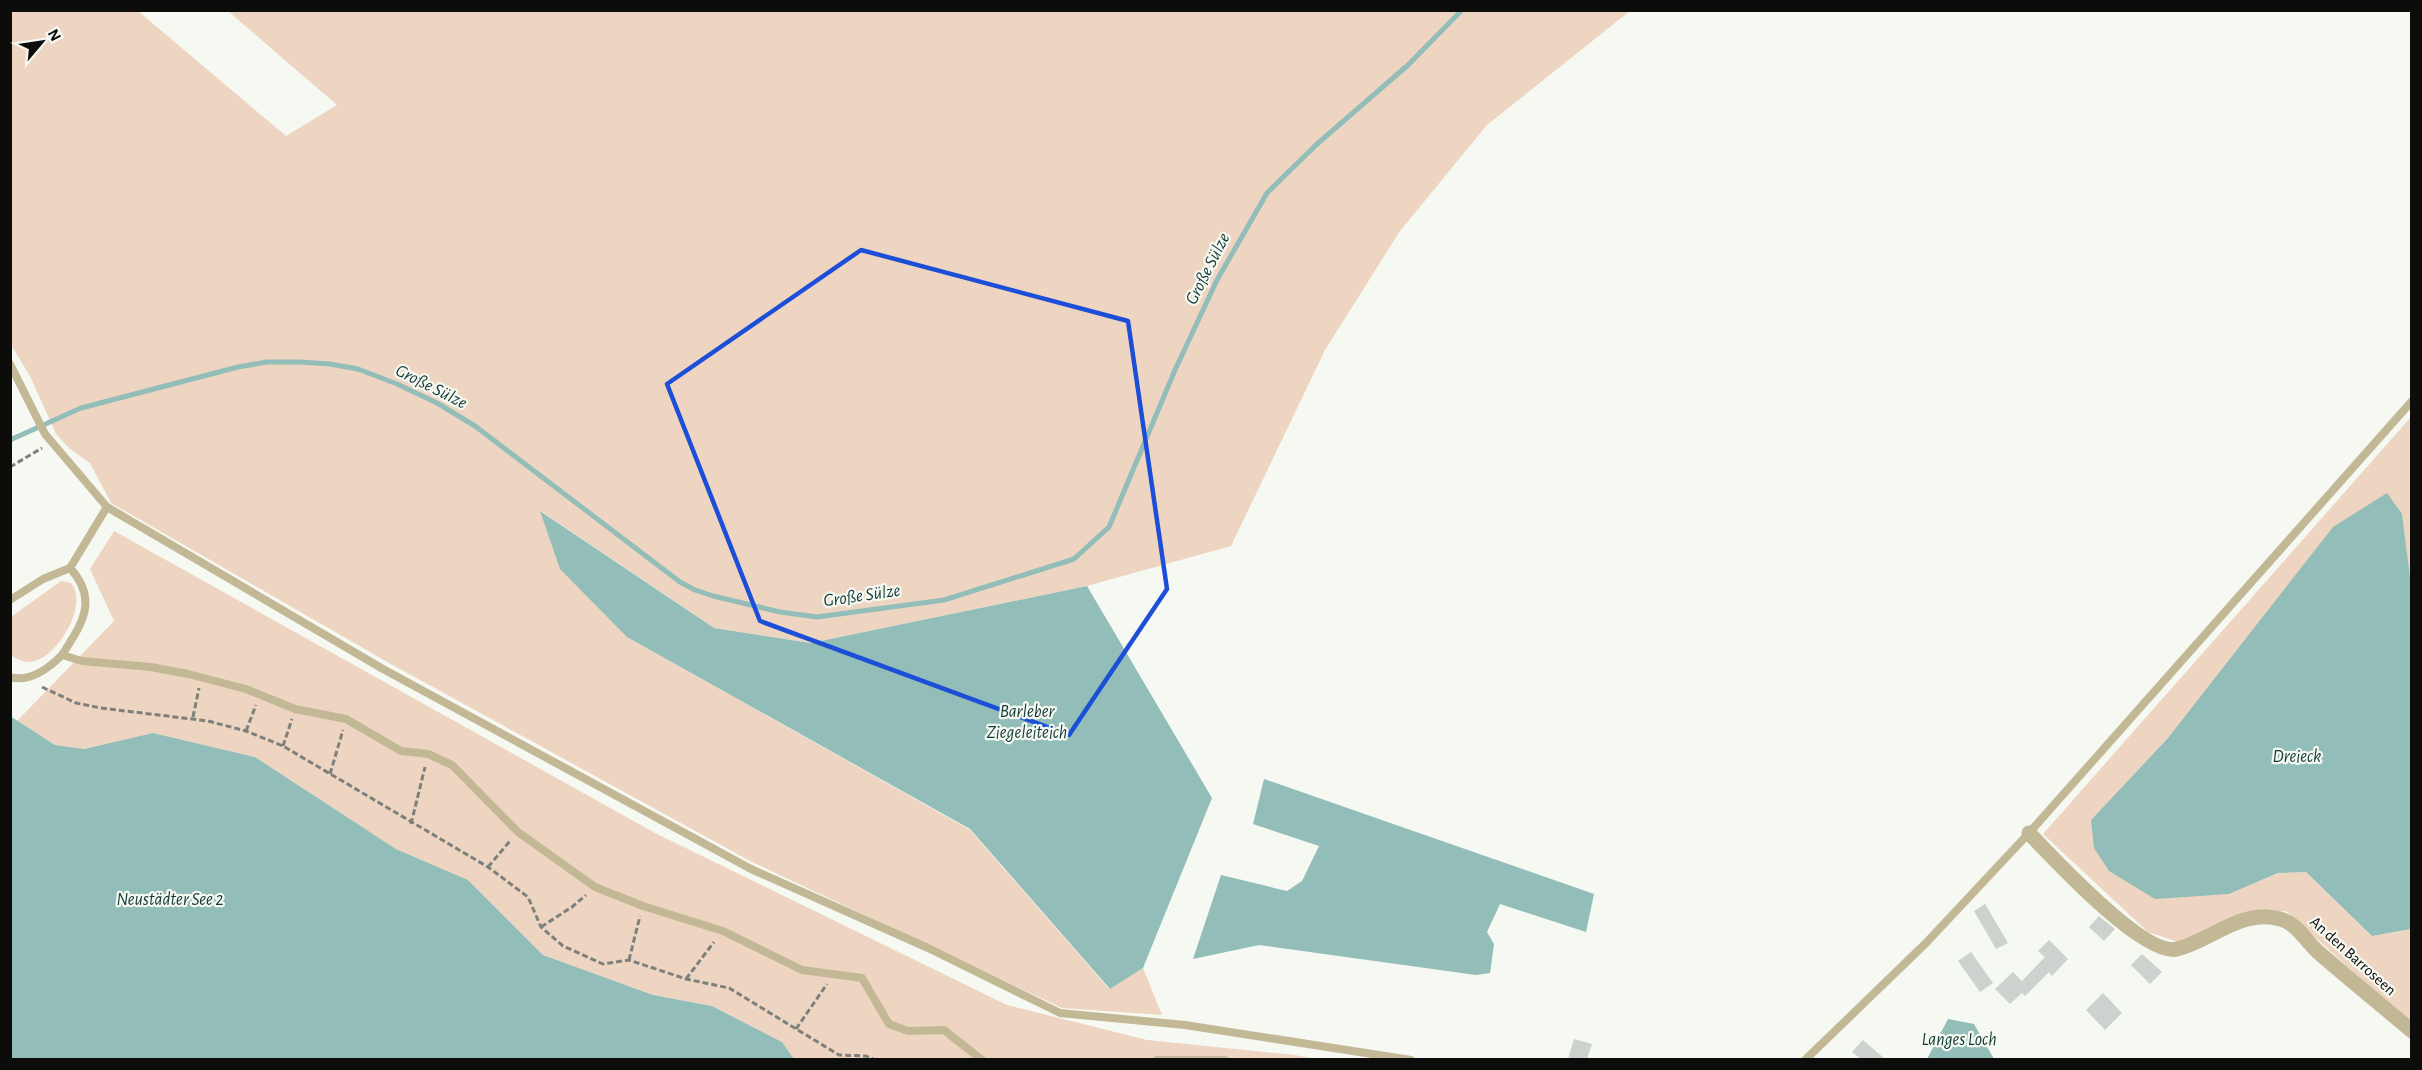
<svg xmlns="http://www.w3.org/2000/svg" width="2422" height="1070" font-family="'Alegreya Sans',sans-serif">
<rect width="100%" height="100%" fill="#f6f8f2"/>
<g fill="#eed5c1">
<polygon points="10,11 138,11 286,136 337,105 228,11 1630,11 1487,125 1400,231 1325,350 1231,546 1087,586 811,643 714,628 541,511 627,637 970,830 1109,989 1143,968 1162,1015 1062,1008 750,861 389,663 111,503 90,463 70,449 56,434 30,376 11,345"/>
<polygon points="2411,417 2411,593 2402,514 2168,738 2091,820 2229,894 2278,873 2306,872 2372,936 2411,929 2411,1024 2286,911 2248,913 2178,942 2148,932 2043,834"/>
<polygon points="114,531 655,833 1007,1005 1147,1040 1295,1055 1316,1059 794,1059 782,1042 712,1006 653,995 543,955 468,880 396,849 255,757 153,733 84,749 55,745 17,721 114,621 90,569"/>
<path d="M61,581L71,583C90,605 55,663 28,662C22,662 16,658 11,656V617Z"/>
</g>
<g fill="#92bdb8">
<polygon points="2387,493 2402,514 2412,593 2411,929 2372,936 2306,872 2278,873 2229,894 2155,899 2109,871 2094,848 2091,820 2168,738 2333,527"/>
<polygon points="540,511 714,628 811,643 1087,586 1212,798 1143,968 1110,989 970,829 627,637 560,569"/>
<polygon points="10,716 55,745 84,749 153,733 255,757 396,849 468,880 543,955 653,995 712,1006 782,1042 794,1059 11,1059"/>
<polygon points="1264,779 1594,894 1586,932 1500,904 1487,932 1494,944 1490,973 1476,975 1259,945 1193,959 1221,875 1287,891 1302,881 1319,846 1253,824"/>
<polygon points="1948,1019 1974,1024 1994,1059 1927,1059"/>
</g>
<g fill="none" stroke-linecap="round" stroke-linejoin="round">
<polyline stroke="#92bdb8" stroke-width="5" points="10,440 81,408 238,367 267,362 300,362 330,364 358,369 397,384 437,403 475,426 680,582 695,590 713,596 780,612 817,617 944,600 1074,559 1109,527 1175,370 1217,280 1267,193 1316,145 1408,65 1462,10"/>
</g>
<g fill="#ccd2ce">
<polygon points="1985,904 2008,943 1996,949 1974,911"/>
<polygon points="2099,916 2115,929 2104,941 2089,927"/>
<polygon points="2049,940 2068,959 2052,976 2049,972 2025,996 2022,993 2010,1004 1995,989 2013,972 2022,981 2045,957 2038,951"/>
<polygon points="1971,952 1993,983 1980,992 1958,961"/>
<polygon points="2142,954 2162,972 2150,984 2131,965"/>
<polygon points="2103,993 2122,1013 2105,1030 2086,1010"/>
<polygon points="1574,1039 1592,1044 1587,1059 1568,1059"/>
<polygon points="1863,1040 1885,1059 1861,1059 1852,1052"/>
</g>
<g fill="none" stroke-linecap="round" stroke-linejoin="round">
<g stroke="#7e807c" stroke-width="3" stroke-dasharray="6 3" stroke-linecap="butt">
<polyline points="10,467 42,448"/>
<polyline points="42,687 76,703 101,708 208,721 246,731 283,746 488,867 528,897 541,927 563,946 603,964 629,960 686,979 729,988 839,1055 866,1056 875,1060"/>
<polyline points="193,717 199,688"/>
<polyline points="246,731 256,705"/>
<polyline points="283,746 292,719"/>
<polyline points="330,774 343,730"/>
<polyline points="411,824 425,767"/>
<polyline points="488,867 510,841"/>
<polyline points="541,927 572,907 586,895"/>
<polyline points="629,960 640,916"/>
<polyline points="686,979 714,942"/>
<polyline points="796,1029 827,984"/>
</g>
<g stroke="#c3b896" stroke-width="8">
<polyline points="10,364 45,434 107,507 383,669 751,869 928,948 1060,1013 1185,1025 1411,1060"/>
<path d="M107,507L70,568C99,600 82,624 62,655L82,661L151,667L188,674L246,689L295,709L346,719L401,751L428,754L452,765L518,832L595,887L643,906L723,931L802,970L862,978L889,1024L908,1031L944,1030L982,1060"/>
<polyline points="10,600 43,579 70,568"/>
<path d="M10,677C30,683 49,668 62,655"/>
<polyline points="1157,1060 1225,1060"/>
<polyline points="1805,1060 1926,943 2029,833 2412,401"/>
</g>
<path stroke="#c3b896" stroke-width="15" d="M2029,833C2052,857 2144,957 2177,949C2212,940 2242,908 2280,919C2297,923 2305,940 2317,951C2348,978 2380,1004 2412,1031"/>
</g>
<path fill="none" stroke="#1d4ed8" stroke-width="4.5" stroke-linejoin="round" d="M861,250L1128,321L1167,589L1069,735L760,621L667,384Z"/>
<g text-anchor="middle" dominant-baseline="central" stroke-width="4.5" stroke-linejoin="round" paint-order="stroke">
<g font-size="16" fill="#0c0d0b" stroke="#f6f8f2">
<text transform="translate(2353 956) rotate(42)">An den Barroseen</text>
</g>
<g font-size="18" font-style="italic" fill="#113a37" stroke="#f6f8f2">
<text transform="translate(1208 269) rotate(-63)">Große Sülze</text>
<text transform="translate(431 387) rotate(27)">Große Sülze</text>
<text transform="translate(862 596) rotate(-8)">Große Sülze</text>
<text x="1027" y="712">Barleber<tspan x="1027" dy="21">Ziegeleiteich</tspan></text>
<text x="2297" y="757">Dreieck</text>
<text x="170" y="900">Neustädter See 2</text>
<text x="1959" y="1040">Langes Loch</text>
</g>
</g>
<rect width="2422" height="1070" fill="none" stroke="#0c0d0b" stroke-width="24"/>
<g transform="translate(42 42) rotate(61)" stroke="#f6f8f2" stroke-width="4.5" paint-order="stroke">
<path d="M0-4.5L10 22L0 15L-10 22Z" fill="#0c0d0b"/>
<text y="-9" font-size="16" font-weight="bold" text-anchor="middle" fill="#0c0d0b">N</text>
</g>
</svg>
